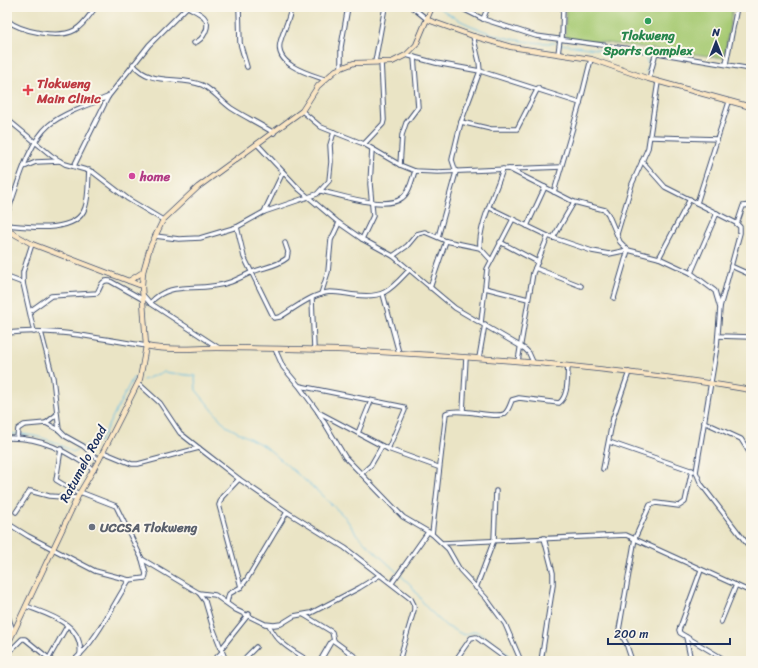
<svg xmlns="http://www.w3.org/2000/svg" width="758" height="668" font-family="Sriracha,sans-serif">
<rect width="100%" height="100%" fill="#fbf7ec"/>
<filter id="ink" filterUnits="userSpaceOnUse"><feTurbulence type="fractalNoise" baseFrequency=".025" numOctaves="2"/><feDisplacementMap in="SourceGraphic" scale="8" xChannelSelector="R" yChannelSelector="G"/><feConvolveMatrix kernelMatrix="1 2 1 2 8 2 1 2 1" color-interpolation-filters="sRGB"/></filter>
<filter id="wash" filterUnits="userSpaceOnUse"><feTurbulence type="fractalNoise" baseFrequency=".012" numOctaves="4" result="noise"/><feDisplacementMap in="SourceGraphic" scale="16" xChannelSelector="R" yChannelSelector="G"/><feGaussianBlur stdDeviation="0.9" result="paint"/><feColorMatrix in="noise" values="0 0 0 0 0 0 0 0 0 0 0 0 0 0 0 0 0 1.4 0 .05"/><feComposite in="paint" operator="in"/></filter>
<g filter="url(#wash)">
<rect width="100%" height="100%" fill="#eae4c5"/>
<polygon fill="#a8cb75" stroke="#627d6a" points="566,7 733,7 724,58 567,38 565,36"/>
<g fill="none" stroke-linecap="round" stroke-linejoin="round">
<g stroke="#68bee4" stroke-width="1">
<path d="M438,7C472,31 514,44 555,43"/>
<polyline points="561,44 638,55 646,58 648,64 646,72"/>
<polyline points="143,380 163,372 195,376 196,390 226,426 266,447 315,489 345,517 357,535 411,585 427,608 446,626 464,635 476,631 507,653 513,661"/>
<path d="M7,434C32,433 51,439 73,452L82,446"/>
<polyline points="85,445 100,441 133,378 137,379"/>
</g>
</g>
</g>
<g filter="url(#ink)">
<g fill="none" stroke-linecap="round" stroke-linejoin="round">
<defs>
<g id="street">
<path d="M188,7C193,10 200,13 204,17C212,26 203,40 194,43"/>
<polyline points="239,7 240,43 247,67"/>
<path d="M291,7C290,20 283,30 280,43C275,65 309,74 324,79"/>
<polyline points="412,7 428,20"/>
<polyline points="459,7 483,19 536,36 646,51 751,69"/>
<polyline points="483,19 488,7"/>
<path d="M7,20C21,32 59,39 75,30C84,25 90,14 96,7"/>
<polyline points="562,39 563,7"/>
<polyline points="558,54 560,39"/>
<polyline points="406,55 436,63 480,71 580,103"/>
<polyline points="375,62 385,7"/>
<path d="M133,64C151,87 178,75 202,85C213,90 221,101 231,108C245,117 260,124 274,133"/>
<polyline points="726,64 737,7"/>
<polyline points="341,68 341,47 348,7"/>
<polyline points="649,79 656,52"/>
<polyline points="302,111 321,127 364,144 400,165 415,171 438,172 561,167"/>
<polyline points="7,119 52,156 65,164 93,172 128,199 163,220"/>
<polyline points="461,122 491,129 517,129 538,88"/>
<polyline points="651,137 717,139"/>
<polyline points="257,144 300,190 339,223 362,239 393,256 455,308 525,349 529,353 533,362"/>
<polyline points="364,144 383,124 384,120 381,62"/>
<polyline points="642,161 665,187 736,223 740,227 740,233 720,307"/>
<polyline points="400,165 402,135 406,123 418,107 414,57"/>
<polyline points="74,166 108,97 149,45 187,7"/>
<polyline points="24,167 36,162 60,161"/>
<polyline points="509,169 574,202 605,210 608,214 620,242 628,250 659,258 691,273 715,291 720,308 717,346 696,472 701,484 751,549"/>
<path d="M321,191C340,195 386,211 402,198C410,192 412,179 415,171"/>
<polyline points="554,192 580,103 591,59"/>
<polyline points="697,203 729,102"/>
<polyline points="490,208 548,236 592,251 609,254 628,250 614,298"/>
<polyline points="264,212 283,172"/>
<path d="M7,214C17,188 27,144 49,125C63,113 90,104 108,97"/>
<polyline points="737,224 743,206 751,205"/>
<path d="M7,225C28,227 76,234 85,208C89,197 88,182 89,170"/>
<polyline points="527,226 545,187"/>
<path d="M237,227L244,257L274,318L280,317C295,308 312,294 330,292C338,292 347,294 355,295C385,299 391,289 410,269"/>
<polyline points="617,234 632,184 648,148 658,82"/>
<polyline points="155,236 179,239 200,238 237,227 264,212 317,194 329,181 331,162 330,145 334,132"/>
<polyline points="7,237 9,232"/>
<polyline points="438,237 456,172 452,160 453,155 461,122 480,71 479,61 473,36"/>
<polyline points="553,238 574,202"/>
<polyline points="362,239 373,216 370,184 372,149"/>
<polyline points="500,242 538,262"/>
<polyline points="32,244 23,272 23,283 34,332"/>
<path d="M480,248C478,226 496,191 503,169"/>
<polyline points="393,256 407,246 417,234 425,232 446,241 480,248 491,260"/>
<polyline points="659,258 690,199"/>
<polyline points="731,266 751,275"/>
<polyline points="535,268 581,286"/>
<polyline points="691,273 717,213"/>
<polyline points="7,277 23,283"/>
<polyline points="430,288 446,241"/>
<polyline points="485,288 528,299"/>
<polyline points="321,294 328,272 331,240 339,223"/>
<polyline points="383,294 399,353"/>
<path d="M143,295L150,303C168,283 189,290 213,286C227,285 238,279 250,273C263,267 276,267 287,258L288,252L285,243"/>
<polyline points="312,298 314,349"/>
<polyline points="150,303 219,348"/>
<path d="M30,311L51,296L97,293C101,287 101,279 110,281L142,299"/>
<polyline points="481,323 487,269 513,219"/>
<polyline points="41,332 53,378 59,430 65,436 83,446 99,460"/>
<path d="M7,333C53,327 101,339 146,346"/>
<polyline points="718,336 751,337"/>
<polyline points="275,349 283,367 299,386 318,412 345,457 403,517 432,534 448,549 460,570 486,598 505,624 521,661"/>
<polyline points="479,358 485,324"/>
<polyline points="518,361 533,273 548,236"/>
<polyline points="138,383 160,403 180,433 199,448 239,479 287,512 345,548 411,599 414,605 414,610 399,661"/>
<polyline points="300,386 404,407 405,410 388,449"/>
<polyline points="463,411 466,358"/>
<polyline points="318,412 388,449 438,467"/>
<polyline points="704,422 741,439 751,455"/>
<polyline points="46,423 56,415"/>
<polyline points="358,433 371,401"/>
<path d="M7,438C43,437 65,451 94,470"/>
<polyline points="17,438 18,429 24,425 46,423 59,430"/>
<polyline points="609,442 693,471"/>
<polyline points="61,449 56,480 79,494"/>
<polyline points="103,452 132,464 138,464 199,448"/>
<polyline points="603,469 613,418 629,372"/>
<polyline points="361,474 371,465 382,446"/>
<polyline points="239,479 222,497 219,505 241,587"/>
<polyline points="80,492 116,506 142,559 199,593 205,601 213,628 226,661"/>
<polyline points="16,512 30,491 49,496 77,498"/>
<polyline points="7,523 28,536 95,571 129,580"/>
<path d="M432,534L446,413C461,407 494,419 504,414C508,412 510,405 512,400L519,398L559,403C569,396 567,376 568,366"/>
<polyline points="443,543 626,535 751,592"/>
<polyline points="701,570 679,630 680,633 727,661"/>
<polyline points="392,583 428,532"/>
<polyline points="476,588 494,540 496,491"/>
<polyline points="199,593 215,595 236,610 265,624 274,625 281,624 294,616 311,613 359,588 380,575"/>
<polyline points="227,602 229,594 241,587 247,579 287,512"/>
<path d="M26,606C49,615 84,624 80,655"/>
<polyline points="7,613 13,631"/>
<polyline points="304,615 332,632 334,641"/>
<polyline points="721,622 736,585"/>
<path d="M269,625C277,643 293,651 309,661"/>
<polyline points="686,637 691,661"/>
<polyline points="334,641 361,661"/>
<polyline points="221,649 249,614"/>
<polyline points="7,654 22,639 25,639 52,661"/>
<polyline points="49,658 67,626"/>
<path d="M73,661C96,642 113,605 129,580L145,578L146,574L142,559"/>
<polyline points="213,661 222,652"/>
<polyline points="242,661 256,647"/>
<polyline points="320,661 331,642 334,641"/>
<polyline points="455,661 471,638 476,637 509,661"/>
<polyline points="541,661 553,585 553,573 544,538"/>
<polyline points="632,661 626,643 619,630 635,538 650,505 656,503 679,506 685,502 692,470"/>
</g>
<g id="secondary">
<polyline points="428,20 473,36 511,47 591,59 649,79 751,107"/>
<polyline points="7,230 32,244 142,286"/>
<polyline points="129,281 143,272"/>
<path d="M146,346C168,351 194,348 216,348C257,348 298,349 338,350C477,356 614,367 751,390"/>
<polyline points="7,646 79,494 99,460 140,379 146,346 142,286 143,272 150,247 163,220 198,187 302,111 318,86 336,70 354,63 392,62 406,55 416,45 432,7"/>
</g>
</defs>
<use href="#street" stroke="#3a4a6d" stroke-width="5.5"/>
<use href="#secondary" stroke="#3a4a6d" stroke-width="6"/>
<use href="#street" stroke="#fff" stroke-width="3.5"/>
<use href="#secondary" stroke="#fbe6c3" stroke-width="4.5"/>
</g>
</g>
<circle fill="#2e9e5b" stroke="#fbf7ec" stroke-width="1.5" cx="648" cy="21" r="4"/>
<path fill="#e0444e" stroke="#fbf7ec" stroke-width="1.5" d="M26 84h4v4h4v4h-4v4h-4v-4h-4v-4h4z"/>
<circle fill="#d1479c" stroke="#fbf7ec" stroke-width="1.5" cx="132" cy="176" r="4"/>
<circle fill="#6b7280" stroke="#fbf7ec" stroke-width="1.5" cx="92" cy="527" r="4"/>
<g text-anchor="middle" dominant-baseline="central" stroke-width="4" stroke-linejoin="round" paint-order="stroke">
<g font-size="13" font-weight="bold" fill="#27864d" stroke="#fbf7ec">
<text x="648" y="35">Tlokweng<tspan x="648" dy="15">Sports Complex</tspan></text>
</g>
<g font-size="13" font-weight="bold" fill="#be3a42" stroke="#fbf7ec" text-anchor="start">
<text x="37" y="83">Tlokweng<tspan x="37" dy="15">Main Clinic</tspan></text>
</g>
<g font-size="13" font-weight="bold" fill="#b23c85" stroke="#fbf7ec" text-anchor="start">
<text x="140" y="176">home</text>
</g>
<g font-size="13" fill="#1b2f5e" stroke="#fbf7ec">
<text transform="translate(83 464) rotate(-62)">Ratumelo Road</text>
</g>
<g font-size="13" font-weight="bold" fill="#5b616d" stroke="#fbf7ec" text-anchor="start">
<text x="100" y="527">UCCSA Tlokweng</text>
</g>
</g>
<rect width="758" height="668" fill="none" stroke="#fbf7ec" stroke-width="24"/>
<g transform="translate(716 42)" stroke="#fbf7ec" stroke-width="3" paint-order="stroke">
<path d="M0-3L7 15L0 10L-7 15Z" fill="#1b2f5e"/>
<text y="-6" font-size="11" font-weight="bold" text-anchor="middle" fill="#1b2f5e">N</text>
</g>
<path d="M608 638v6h122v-6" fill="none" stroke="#1b2f5e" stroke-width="2"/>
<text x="614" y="638" font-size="12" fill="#1b2f5e" stroke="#fbf7ec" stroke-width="3" paint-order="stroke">200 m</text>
</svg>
